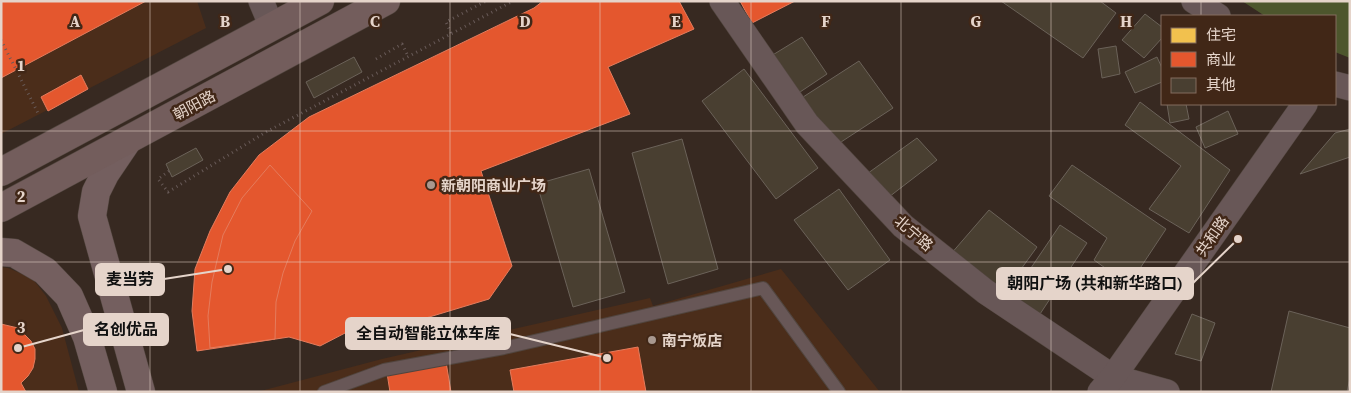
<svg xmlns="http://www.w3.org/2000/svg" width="1351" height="393" font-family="'Source Serif 4','Noto Sans SC',serif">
<rect width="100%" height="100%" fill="#372921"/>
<g fill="#4b2d1a">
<polygon points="1,1 197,1 206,28 1,134"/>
<polygon points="1,267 8,268 32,278 46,296 62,328 79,392 1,392"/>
<polygon points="781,269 880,392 257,392 382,359 650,298 653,306"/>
</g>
<polygon fill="#4d562d" points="1242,1 1350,1 1350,58 1335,52 1335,16 1265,16"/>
<polygon fill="#f2c14e" stroke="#eec773" points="1,1 99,1 104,10 1,65"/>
<g fill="#e4572e" stroke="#e47c5d">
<polygon points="1,1 146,1 1,78"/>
<polygon points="543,1 679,1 694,29 608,67 630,114 481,171 512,266 489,299 396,327 374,318 320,346 289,337 197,351 192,311 195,269 210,231 230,192 259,155 309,117 534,8"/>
<polygon points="740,1 795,1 752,23"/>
<polygon points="81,75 88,89 48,111 41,97"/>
<polygon points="270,165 312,211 295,241 283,273 276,302 275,339 210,348 208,316 212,282 223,235 242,198"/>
<polygon points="1,324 18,328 31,341 35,349 35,359 33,368 28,376 21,383 26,392 1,392"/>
<polygon points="638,347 646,392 514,392 510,370"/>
<polygon points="446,362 451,392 390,392 387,373"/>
</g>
<g fill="#493f31" stroke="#6b6259">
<polygon points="1001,1 1100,1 1116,13 1083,58"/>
<polygon points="1145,14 1162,27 1162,38 1144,58 1122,40"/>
<polygon points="802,37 827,74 797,94 771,56"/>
<polygon points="1116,46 1120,74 1102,78 1098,49"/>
<polygon points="354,57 362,72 314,98 306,82"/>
<polygon points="1157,57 1162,68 1162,82 1135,93 1125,72"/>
<polygon points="859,61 893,108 838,144 800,99"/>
<polygon points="744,69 818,168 776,199 702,101"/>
<polygon points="1140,102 1230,170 1189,233 1149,209 1181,166 1125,125"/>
<polygon points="1167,104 1186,104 1189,119 1170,123"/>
<polygon points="1228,111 1238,134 1205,148 1196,127"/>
<polygon points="1350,129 1350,157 1300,174 1335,133"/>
<polygon points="917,138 937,160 885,200 864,176"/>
<polygon points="682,139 718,269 668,284 632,153"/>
<polygon points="196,148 203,160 172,177 166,164"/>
<polygon points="1072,165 1166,229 1129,285 1094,260 1107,238 1049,196"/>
<polygon points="589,169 625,292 573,307 537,184"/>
<polygon points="839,189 890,260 848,290 794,220"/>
<polygon points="989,210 1037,247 1003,294 950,255"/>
<polygon points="1060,225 1087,243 1040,314 1012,296"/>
<polygon points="1289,311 1350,328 1350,378 1347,392 1271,392"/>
<polygon points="1192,314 1215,323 1201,361 1175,354"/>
</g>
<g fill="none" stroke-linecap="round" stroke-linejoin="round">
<defs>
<polyline id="lane" points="324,392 384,370 504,348 763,288 839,392"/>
<g id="street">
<polyline points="261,1 272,27"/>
<polyline points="722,1 807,124 903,226 986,292 1113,377 1167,392"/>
<polyline points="1194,1 1218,16"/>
<polyline points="1335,84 1350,88"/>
<polyline points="1100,392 1113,377 1305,104"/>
</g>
<g id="secondary">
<polyline points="128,140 105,174 96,192 92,216 141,392"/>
<polyline points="1,252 14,253 45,271 69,296 87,337 103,392"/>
</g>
<g id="primary">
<polyline points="1,172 320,1"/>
<polyline points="1,208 386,1"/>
</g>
</defs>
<use href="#lane" stroke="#51453e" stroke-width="14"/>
<use href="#street" stroke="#51453e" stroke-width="26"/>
<use href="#secondary" stroke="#51453e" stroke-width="29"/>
<use href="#primary" stroke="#51453e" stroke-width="29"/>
<g stroke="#685a58" stroke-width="3" stroke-dasharray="1 4" stroke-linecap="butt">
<polyline points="451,33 446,22 486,1"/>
<polyline points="1,40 39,115"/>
<polyline points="376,59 402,44 408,56"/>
<polyline points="169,171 158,179 168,192 266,132 513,1"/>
</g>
<use href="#lane" stroke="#685757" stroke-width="12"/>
<use href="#street" stroke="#685757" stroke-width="25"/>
<use href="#secondary" stroke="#745f5f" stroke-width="28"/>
<use href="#primary" stroke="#735d5c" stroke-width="28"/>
</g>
<path fill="none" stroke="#e5d4ca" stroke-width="1" stroke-opacity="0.55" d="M150,1V392M300,1V392M450,1V392M600,1V392M751,1V392M901,1V392M1051,1V392M1201,1V16M1201,104V392M1,131H1350M1,262H1350"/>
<g fill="#a8988f" stroke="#412717" stroke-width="2">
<circle cx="431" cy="185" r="5"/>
<circle cx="652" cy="340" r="5"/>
</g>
<g text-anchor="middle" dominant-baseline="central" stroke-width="5" stroke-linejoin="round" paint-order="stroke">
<g font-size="15" fill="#e5d4ca" stroke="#412717">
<text transform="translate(194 105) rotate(-28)">朝阳路</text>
<text transform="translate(914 233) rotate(41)">北宁路</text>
<text transform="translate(1212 236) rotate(-55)">共和路</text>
</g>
<g font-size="15" font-weight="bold" fill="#e5d4ca" stroke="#412717" text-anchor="start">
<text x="441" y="185">新朝阳商业广场</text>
<text x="662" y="340">南宁饭店</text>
</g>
</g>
<g font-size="16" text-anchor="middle" font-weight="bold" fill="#e5d4ca" stroke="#412717" stroke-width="5" stroke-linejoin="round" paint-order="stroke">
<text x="75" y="27">A</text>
<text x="225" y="27">B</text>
<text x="375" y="27">C</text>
<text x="525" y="27">D</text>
<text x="676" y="27">E</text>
<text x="826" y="27">F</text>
<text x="976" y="27">G</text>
<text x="1126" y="27">H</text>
<text x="21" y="71">1</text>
<text x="21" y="202">2</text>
<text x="21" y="333">3</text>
</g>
<path fill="none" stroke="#e5d4ca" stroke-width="2" d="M228 269L164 279M1238 239L1193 283M18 348L84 330M607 358L510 334"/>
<g fill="#e5d4ca" stroke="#412717" stroke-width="2">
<circle cx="228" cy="269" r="5"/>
<circle cx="1238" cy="239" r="5"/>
<circle cx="18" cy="348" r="5"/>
<circle cx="607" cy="358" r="5"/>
</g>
<g fill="#e5d4ca" stroke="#e5d4ca" stroke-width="2">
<rect x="96" y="264" width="68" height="31" rx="5"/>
<rect x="997" y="268" width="196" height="31" rx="5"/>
<rect x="84" y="314" width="84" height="31" rx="5"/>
<rect x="346" y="318" width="164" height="31" rx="5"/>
</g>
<g font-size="16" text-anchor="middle" font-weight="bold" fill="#111">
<text x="130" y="285">麦当劳</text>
<text x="1095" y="289">朝阳广场 (共和新华路口)</text>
<text x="126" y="335">名创优品</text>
<text x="428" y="339">全自动智能立体车库</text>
</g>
<rect width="1351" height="393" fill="none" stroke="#e5d4ca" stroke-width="5"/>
<rect x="1161" y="15" width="175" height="90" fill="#412717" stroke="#836c5f"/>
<rect x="1171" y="28" width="25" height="15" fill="#f2c14e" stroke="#836c5f"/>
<text x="1206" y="40" font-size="15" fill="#e5d4ca">住宅</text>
<rect x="1171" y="52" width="25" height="15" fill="#e4572e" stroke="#836c5f"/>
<text x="1206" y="65" font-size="15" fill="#e5d4ca">商业</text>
<rect x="1171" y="78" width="25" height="15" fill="#493f31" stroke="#836c5f"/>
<text x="1206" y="90" font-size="15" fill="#e5d4ca">其他</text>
</svg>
